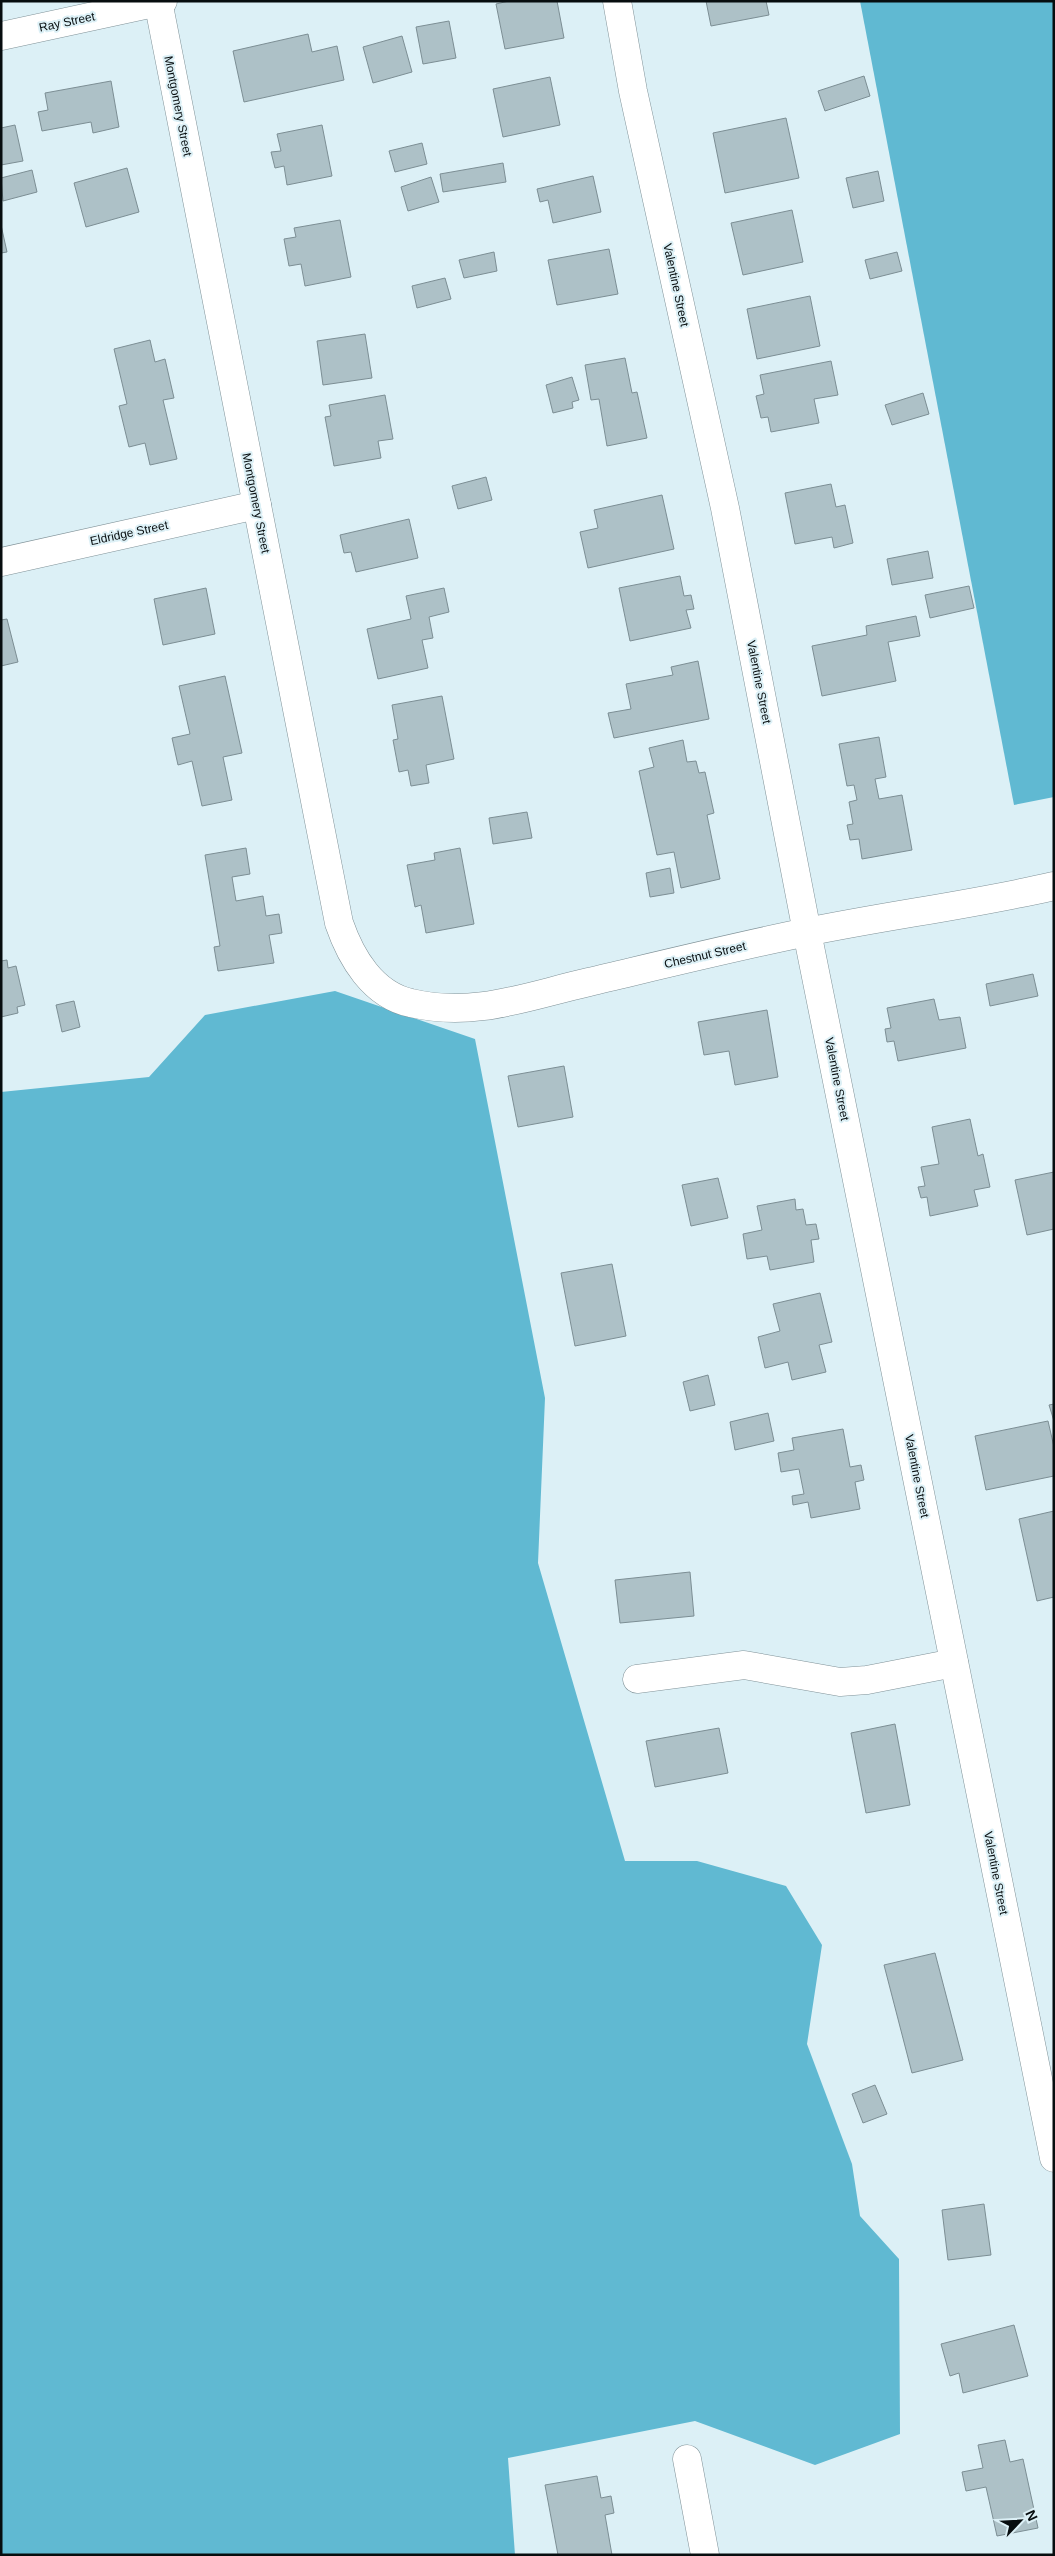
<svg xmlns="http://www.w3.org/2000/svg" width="1055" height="2556" font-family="Arial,sans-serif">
<rect width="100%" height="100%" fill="#dcf0f6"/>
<g fill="#60b9d2">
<polygon points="860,1 1054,1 1054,797 1014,805"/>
<polygon points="335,991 475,1039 545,1398 538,1563 625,1861 697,1861 786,1886 822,1945 807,2044 852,2164 860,2216 899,2259 900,2434 815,2465 695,2421 508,2458 515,2555 1,2555 1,1092 149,1077 205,1015"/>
</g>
<g fill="#adc1c7" stroke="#7c8e94">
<polygon points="509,1 557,1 564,38 505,49 496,4"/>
<polygon points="706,1 766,1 769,15 711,26"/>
<polygon points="449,21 456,58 423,64 416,27"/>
<polygon points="308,34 312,52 337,46 344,80 244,102 233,51"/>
<polygon points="402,36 412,72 373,83 363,47"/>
<polygon points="864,76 870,96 825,111 818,91"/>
<polygon points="550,77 560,125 503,137 493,89"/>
<polygon points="111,81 119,127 93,133 91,122 42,131 38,112 48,110 45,93"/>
<polygon points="786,118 799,178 725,193 713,133"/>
<polygon points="15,125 23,161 1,165 1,128"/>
<polygon points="322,125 332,176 287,185 284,166 275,168 271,152 281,151 277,134"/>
<polygon points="422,143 427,164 395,172 389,151"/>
<polygon points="503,163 506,182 443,192 440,174"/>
<polygon points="127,168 139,212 86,227 74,183"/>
<polygon points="32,170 37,192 3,201 1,178"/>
<polygon points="878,171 884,201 853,208 846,178"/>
<polygon points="593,176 601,212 553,223 548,200 540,202 537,189"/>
<polygon points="431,177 439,202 408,211 401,187"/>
<polygon points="792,210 803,262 743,275 731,223"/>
<polygon points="340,220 351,277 305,286 301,264 289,266 284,239 296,237 294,228"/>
<polygon points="1,225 7,252 1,253"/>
<polygon points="609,249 618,294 557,305 548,260"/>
<polygon points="494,252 497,271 464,278 459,260"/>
<polygon points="897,252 902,271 870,279 865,260"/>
<polygon points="445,278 451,299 417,308 412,286"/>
<polygon points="810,296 820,346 757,359 747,309"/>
<polygon points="365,334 372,378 323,385 317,341"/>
<polygon points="150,340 155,362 165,359 174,398 163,400 177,459 150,465 145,443 129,447 119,406 127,404 114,349"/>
<polygon points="625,358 632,393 637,392 647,438 607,446 599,399 591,400 585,365"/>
<polygon points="831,361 838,395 814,399 819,423 771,432 768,417 761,418 756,396 764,394 760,375"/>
<polygon points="572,377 579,400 572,402 573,408 553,413 546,385"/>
<polygon points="923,393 929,414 892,425 885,405"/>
<polygon points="385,395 393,439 378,441 381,458 334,466 325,417 331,416 329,405"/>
<polygon points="486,477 492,500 458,509 452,486"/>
<polygon points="831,484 836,507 845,505 853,543 834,548 832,537 795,544 785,493"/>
<polygon points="662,495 674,549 588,568 580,532 598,528 594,510"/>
<polygon points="409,519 418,558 356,572 351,552 344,553 340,535"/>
<polygon points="928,551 933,578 892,585 887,559"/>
<polygon points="680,576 684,596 691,595 694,609 686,610 691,628 630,641 619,588"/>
<polygon points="969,586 974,608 930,618 925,595"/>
<polygon points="206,588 215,634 163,645 154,599"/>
<polygon points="444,588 449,612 429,617 433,638 422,640 428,668 378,679 367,629 411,619 406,596"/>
<polygon points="916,616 920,636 888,642 896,681 822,696 812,646 867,635 866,626"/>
<polygon points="7,619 18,662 1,666 1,620"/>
<polygon points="698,661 709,719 614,738 608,713 631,709 626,684 673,675 671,667"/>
<polygon points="225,676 242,753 223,757 232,800 202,806 192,761 178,765 172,738 190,734 179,686"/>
<polygon points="442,696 454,759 426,765 429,783 411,786 408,770 399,772 393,740 398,739 392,705"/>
<polygon points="879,737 886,777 875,779 879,799 902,795 912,850 862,859 859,839 850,840 847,825 853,824 849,802 857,800 854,785 847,786 839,744"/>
<polygon points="683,740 687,762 696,761 699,773 705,772 714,813 707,815 720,879 681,888 674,852 657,855 639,771 654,767 649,748"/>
<polygon points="527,812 532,838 493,844 489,818"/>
<polygon points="246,848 250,874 232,877 236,901 263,896 266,916 279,914 282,933 269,935 274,963 218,971 214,947 220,946 205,855"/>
<polygon points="460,848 474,924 426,933 421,905 415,907 407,865 435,860 434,853"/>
<polygon points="670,868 674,893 650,897 646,873"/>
<polygon points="7,960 8,968 16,966 25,1005 17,1007 18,1013 1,1017 1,961"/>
<polygon points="1033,974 1038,996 990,1006 986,984"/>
<polygon points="934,999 939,1020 960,1017 966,1048 898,1061 894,1041 887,1042 885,1029 891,1028 887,1008"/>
<polygon points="74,1001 80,1027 62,1032 56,1005"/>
<polygon points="767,1010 778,1077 735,1085 729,1051 704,1055 698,1022"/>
<polygon points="564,1066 573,1117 518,1127 508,1076"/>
<polygon points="970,1119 978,1156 983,1154 990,1187 974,1190 978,1206 930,1216 927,1197 921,1198 918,1187 925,1186 921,1167 939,1164 932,1127"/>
<polygon points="1054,1172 1054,1229 1027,1235 1015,1180"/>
<polygon points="718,1178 728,1218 691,1226 682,1185"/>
<polygon points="795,1199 796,1210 803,1209 806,1225 816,1224 819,1239 811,1240 814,1262 770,1270 767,1256 747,1259 743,1234 762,1230 757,1206"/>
<polygon points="612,1264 626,1336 575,1346 561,1273"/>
<polygon points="820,1293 832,1342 819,1345 826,1372 792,1380 788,1362 765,1368 758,1337 780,1331 773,1304"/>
<polygon points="708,1375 715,1405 690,1411 683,1382"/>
<polygon points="1054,1404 1054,1421 1049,1405"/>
<polygon points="768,1413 774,1441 735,1450 730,1422"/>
<polygon points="1048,1421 1054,1447 1054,1476 986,1490 975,1436"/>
<polygon points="843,1429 850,1467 861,1465 864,1480 855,1482 860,1509 811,1518 808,1502 793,1505 792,1496 804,1494 799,1469 781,1472 778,1453 794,1450 792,1438"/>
<polygon points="1054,1511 1054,1597 1037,1601 1019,1519"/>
<polygon points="690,1572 694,1616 620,1623 615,1580"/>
<polygon points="895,1724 910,1805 866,1813 851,1733"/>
<polygon points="719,1728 728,1773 655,1787 646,1741"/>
<polygon points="935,1953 963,2060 912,2073 884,1965"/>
<polygon points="875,2085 887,2114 863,2123 852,2094"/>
<polygon points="984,2204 991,2255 948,2260 942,2210"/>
<polygon points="1014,2325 1028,2376 963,2393 959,2373 950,2376 941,2344"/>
<polygon points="1005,2440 1010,2462 1023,2459 1038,2528 997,2536 986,2487 966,2491 962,2472 983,2468 978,2445"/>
<polygon points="597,2476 601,2498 611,2496 614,2513 605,2515 612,2555 558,2555 545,2485"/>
</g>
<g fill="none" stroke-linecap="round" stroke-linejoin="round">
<defs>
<g id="minor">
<path d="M158,1L339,923C351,958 373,995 411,1003C475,1018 527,996 589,982C661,965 734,947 807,932C889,915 972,905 1054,886"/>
<polyline points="617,1 633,91 725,508 807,932 1054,2158"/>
<polyline points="1,36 163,1"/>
<polyline points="1,562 257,505"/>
<polyline points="637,1679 744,1665 840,1682 867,1680 954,1663"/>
<polyline points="687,2459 705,2555"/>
</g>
</defs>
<use href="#minor" stroke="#809298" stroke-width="29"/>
<use href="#minor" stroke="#fff" stroke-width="28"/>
</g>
<g text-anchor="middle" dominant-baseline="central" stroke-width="4" stroke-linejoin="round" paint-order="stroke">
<g font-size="12" fill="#070d0f" stroke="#dcf0f6">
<text transform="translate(67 22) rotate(-12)">Ray Street</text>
<text transform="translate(178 106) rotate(79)">Montgomery Street</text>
<text transform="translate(676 285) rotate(78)">Valentine Street</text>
<text transform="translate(256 503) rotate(79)">Montgomery Street</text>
<text transform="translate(129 533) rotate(-12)">Eldridge Street</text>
<text transform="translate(759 682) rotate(79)">Valentine Street</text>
<text transform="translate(705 955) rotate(-13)">Chestnut Street</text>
<text transform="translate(837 1079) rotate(79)">Valentine Street</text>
<text transform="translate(917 1476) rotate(79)">Valentine Street</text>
<text transform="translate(996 1873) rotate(79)">Valentine Street</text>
</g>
</g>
<rect width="1055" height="2556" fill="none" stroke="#070d0f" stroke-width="5"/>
<g transform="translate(1020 2521) rotate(65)" stroke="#dcf0f6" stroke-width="4" paint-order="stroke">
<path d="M0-4L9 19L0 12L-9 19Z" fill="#070d0f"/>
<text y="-8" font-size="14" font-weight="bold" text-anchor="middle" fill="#070d0f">N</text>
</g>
</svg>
